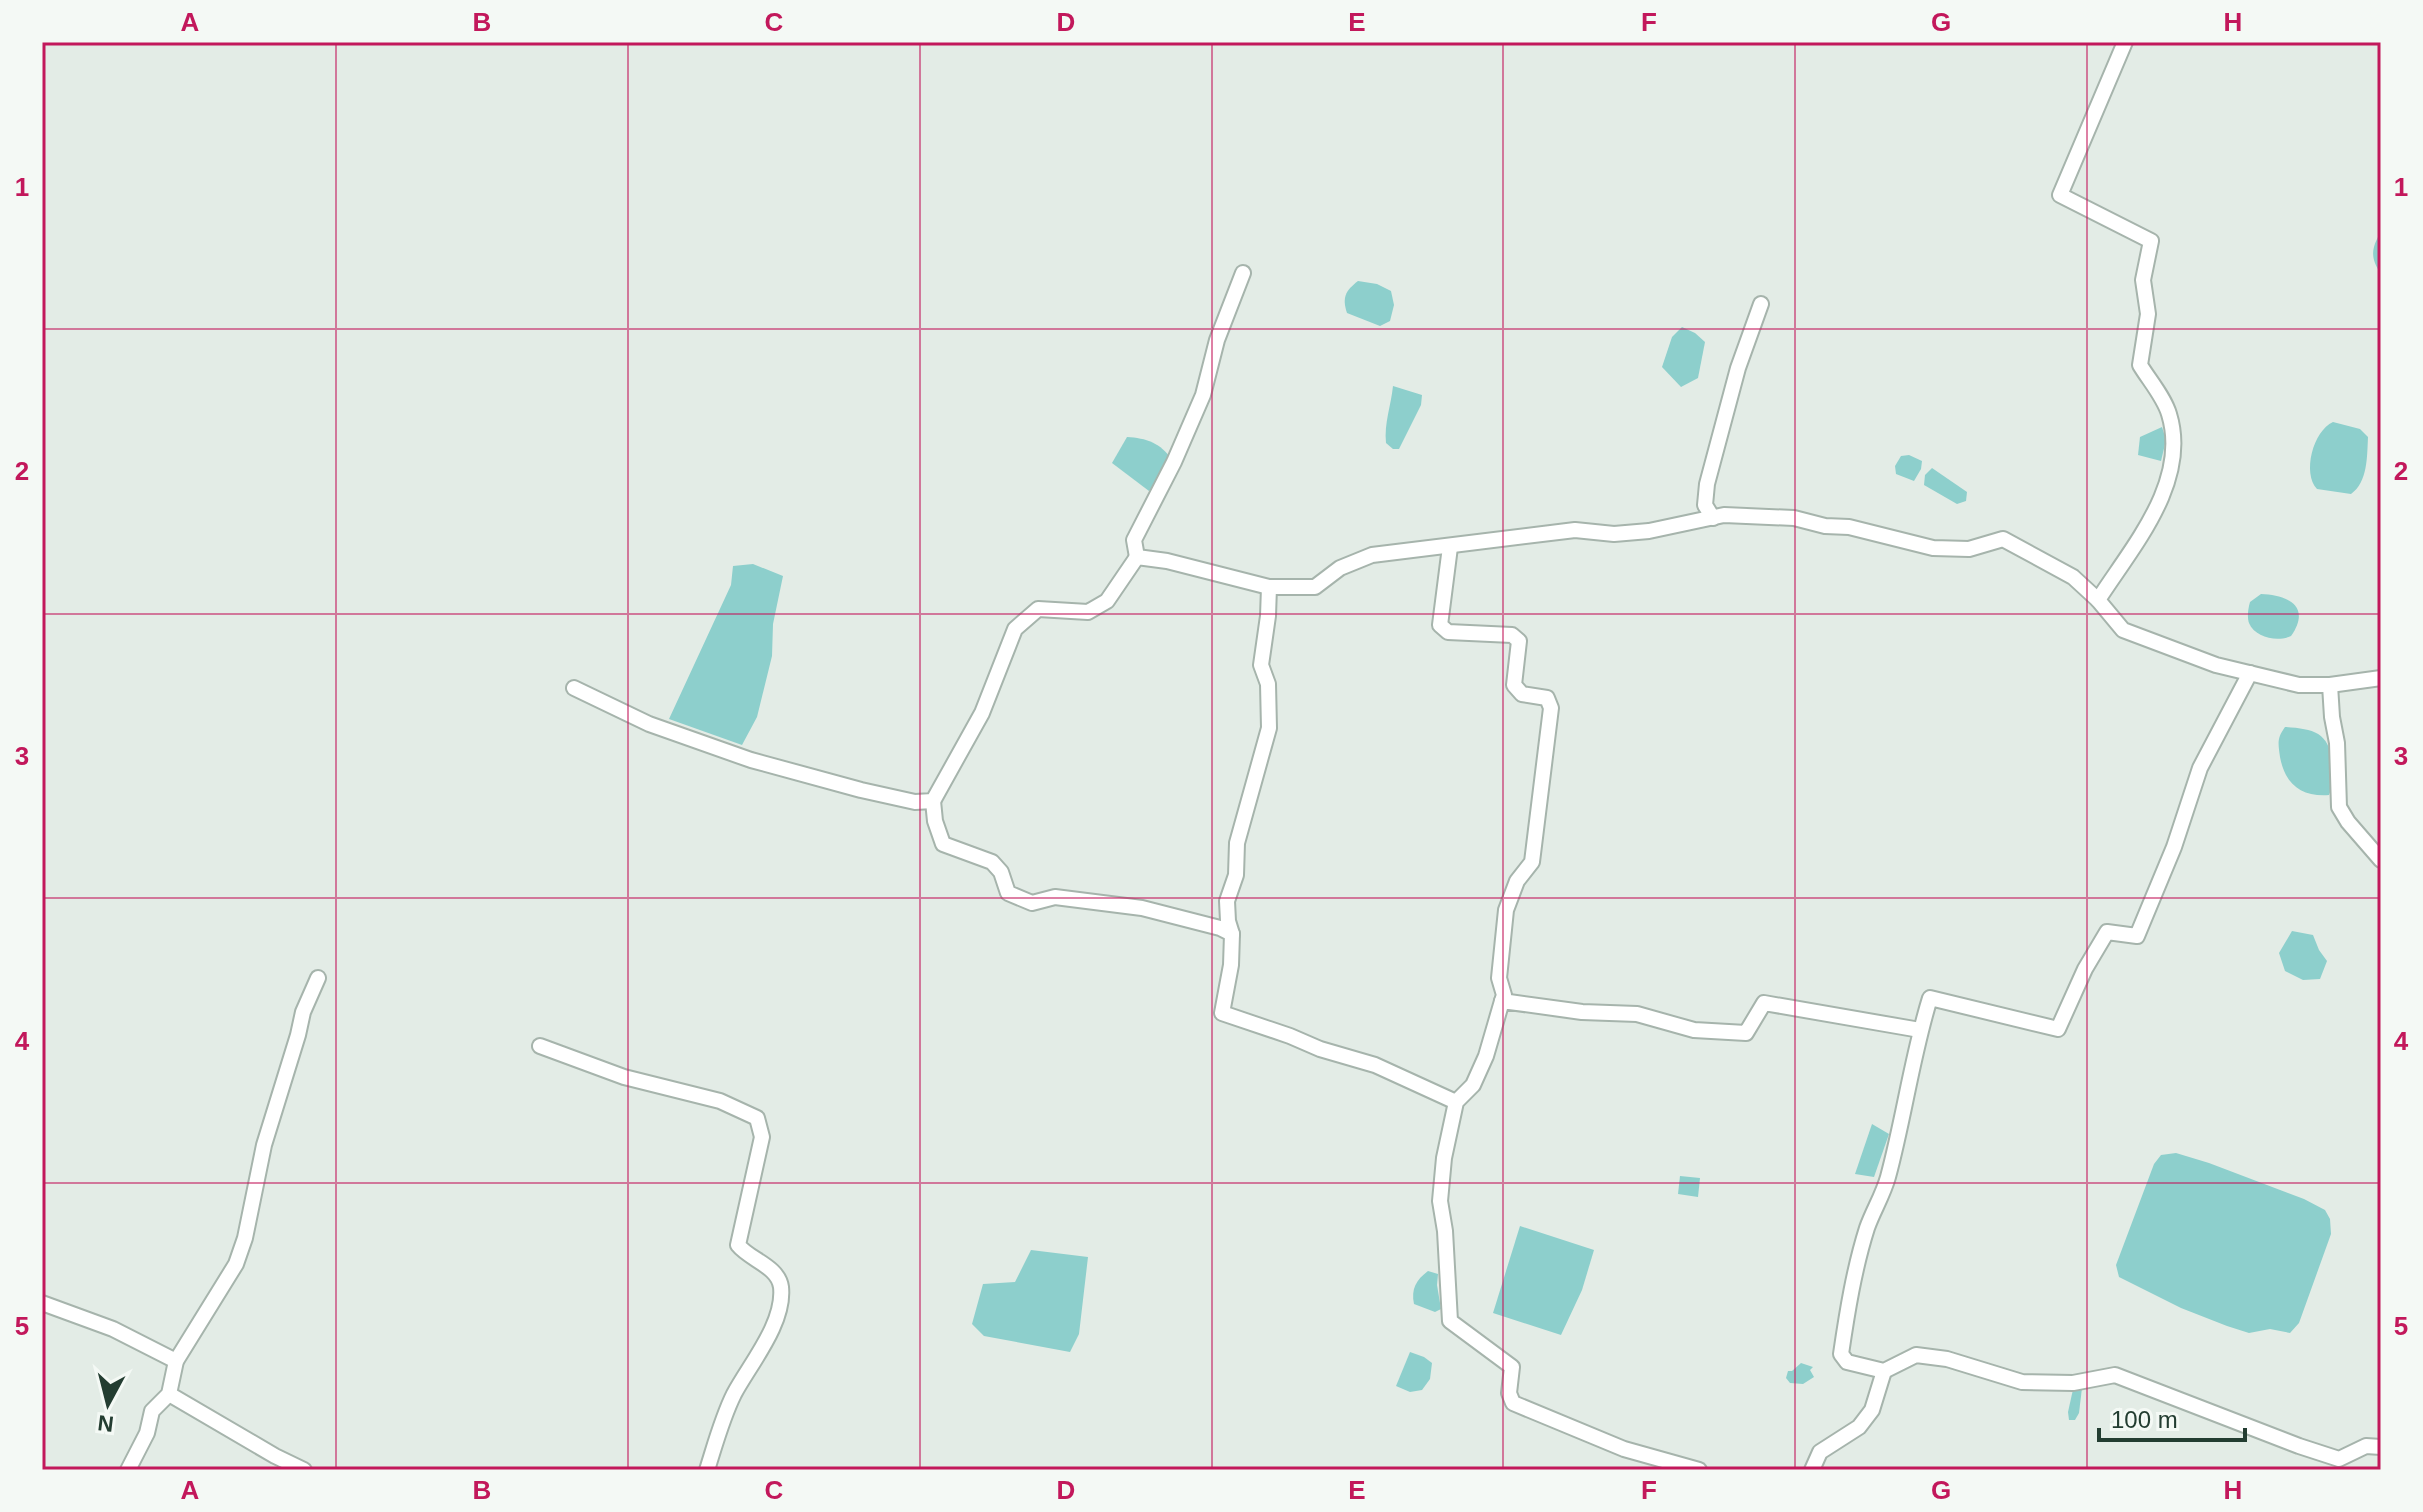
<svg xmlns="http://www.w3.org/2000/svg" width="2423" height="1512" font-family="Arial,sans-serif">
<rect width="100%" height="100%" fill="#e3ece6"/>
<g fill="#8dcfcc">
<path d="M2381,232V274C2370,258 2371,248 2381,232Z"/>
<path d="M1358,281L1377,284L1391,291L1394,305L1390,321L1380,326L1347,313C1342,298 1345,291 1358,281Z"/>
<polygon points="1682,327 1695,333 1705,342 1698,378 1681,387 1662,367 1672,337"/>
<path d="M1393,386L1422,395L1421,405L1399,449H1393L1386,443C1384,423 1391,406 1393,386Z"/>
<path d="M2333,422L2360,429L2368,437C2367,456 2368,482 2351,494L2317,489C2302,473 2313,431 2333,422Z"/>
<polygon points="2162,427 2166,440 2161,461 2138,455 2140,437"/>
<path d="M1127,437C1146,438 1161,443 1172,460L1160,481L1149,491L1112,463Z"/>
<polygon points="1909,455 1922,461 1921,469 1914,481 1896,474 1895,466 1901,456"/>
<polygon points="1932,468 1967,492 1966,501 1957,504 1924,485 1925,475"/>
<polygon points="753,564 783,576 773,624 772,656 757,717 742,745 669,719 731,585 733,566"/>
<path d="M2261,594C2287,595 2312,606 2291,636C2278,642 2255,638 2249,623C2247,617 2248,609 2250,602Z"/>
<path d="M2285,727C2313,729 2329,732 2332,762C2333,775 2334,783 2329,795C2301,797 2285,784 2280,757C2278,743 2277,738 2285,727Z"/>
<polygon points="2292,931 2313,935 2319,950 2327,961 2320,979 2303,980 2285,971 2279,953"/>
<polygon points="1872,1124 1889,1134 1874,1177 1855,1174"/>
<polygon points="2176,1153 2209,1163 2304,1199 2325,1210 2330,1219 2331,1234 2299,1323 2290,1333 2270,1329 2249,1333 2227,1326 2181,1308 2119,1277 2116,1265 2154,1164 2161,1155"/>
<polygon points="1680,1176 1700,1178 1698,1197 1678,1194"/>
<polygon points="1520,1226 1594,1250 1582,1290 1561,1335 1493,1313"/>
<polygon points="1031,1250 1088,1257 1079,1334 1070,1352 984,1336 972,1324 983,1284 1015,1282"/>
<path d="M1428,1271L1438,1274L1437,1285L1441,1309L1435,1312L1414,1304C1411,1289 1416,1280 1428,1271Z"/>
<polygon points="1410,1352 1424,1357 1432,1363 1430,1379 1422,1390 1410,1392 1396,1386"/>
<polygon points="1801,1363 1813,1367 1810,1370 1814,1377 1803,1384 1790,1383 1786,1378 1788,1371 1792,1371"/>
<polygon points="2074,1385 2082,1388 2079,1413 2075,1420 2069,1420 2068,1412"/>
</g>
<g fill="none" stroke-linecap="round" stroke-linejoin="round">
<defs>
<g id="minor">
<path d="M2125,42L2060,195L2151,241L2143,280L2148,314L2140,365C2149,380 2164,397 2169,414C2190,482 2132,547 2098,600L2123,630L2216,665L2299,685H2330L2381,678"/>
<polyline points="1713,518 1705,505 1707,484 1738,368 1761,304"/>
<polyline points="1450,547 1440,625 1448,632 1512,635 1519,641 1514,685 1522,694 1547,698 1551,708 1532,862 1517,881 1506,910 1499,978 1504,995 1502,1001"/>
<polyline points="1137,557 1134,540 1174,462 1203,395 1217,340 1243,273"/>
<path d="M2250,673L2200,768L2174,847L2137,936L2107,932L2085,969L2058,1029L1930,998C1912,1056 1904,1118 1888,1177C1883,1195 1873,1211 1867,1228C1854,1269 1847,1313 1841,1354L1847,1362L1884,1371L1916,1355L1947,1359L2022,1382L2073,1383L2115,1375L2299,1446L2339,1459L2366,1446L2381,1447"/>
<polyline points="2330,685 2332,717 2337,743 2339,807 2348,822 2381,860"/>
<polyline points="574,688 649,724 751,760 861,790 915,802 933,801 982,713 1015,629 1038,609 1088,612 1107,601 1137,557 1167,561 1269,587 1315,587 1340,568 1372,555 1575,530 1614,534 1649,531 1724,515 1794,518 1825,526 1849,527 1933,548 1969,549 2003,539 2073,577 2098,600"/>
<polyline points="933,801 935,821 943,844 992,862 1001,872 1008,893 1032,903 1055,897 1142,908 1220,928 1232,934 1231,965 1222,1013 1290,1036 1320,1049 1375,1065 1456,1102"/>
<polyline points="1232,934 1228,921 1227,901 1236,875 1237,843 1269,728 1268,684 1261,665 1268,616 1269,587"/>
<path d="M540,1046L624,1077L720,1101L757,1118L762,1137L738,1245C750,1260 778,1266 781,1287C785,1323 750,1364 734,1394C722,1418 715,1445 707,1470"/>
<polyline points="42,1303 113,1329 176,1361"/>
<polyline points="169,1394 275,1456 304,1470"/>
<polyline points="128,1470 147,1433 152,1411 169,1394 176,1361 236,1264 245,1238 264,1145 298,1035 303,1012 318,978"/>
<polyline points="1699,1470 1624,1449 1513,1403 1509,1393 1512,1367 1450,1321 1445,1231 1440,1201 1444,1158 1456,1102 1473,1085 1486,1056 1502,1001 1582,1012 1637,1014 1694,1030 1746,1033 1764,1003 1920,1030"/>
<polyline points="1812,1470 1820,1452 1859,1427 1872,1410 1884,1371"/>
</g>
</defs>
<use href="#minor" stroke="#a6b4ac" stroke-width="18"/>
<use href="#minor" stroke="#fff" stroke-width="14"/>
</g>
<path fill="none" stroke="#c2185b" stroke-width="2" stroke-opacity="0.55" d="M336,42V1470M628,42V1470M920,42V1470M1212,42V1470M1503,42V1470M1795,42V1470M2087,42V1470M42,329H2381M42,614H2381M42,898H2381M42,1183H2381"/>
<rect width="2423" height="1512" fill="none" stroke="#f4f9f5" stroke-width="88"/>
<g transform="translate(108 1404) rotate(187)" stroke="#f4f9f5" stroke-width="6" paint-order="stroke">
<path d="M0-6L14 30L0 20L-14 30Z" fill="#233d31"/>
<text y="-12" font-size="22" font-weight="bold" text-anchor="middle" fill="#233d31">N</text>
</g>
<path d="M2099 1428v12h146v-12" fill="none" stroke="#233d31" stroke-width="4"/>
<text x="2111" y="1428" font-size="24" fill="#233d31" stroke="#f4f9f5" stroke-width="6" paint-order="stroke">100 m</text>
<rect x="44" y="44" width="2335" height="1424" fill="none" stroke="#c2185b" stroke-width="3"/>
<g font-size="26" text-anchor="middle" font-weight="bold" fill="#c2185b">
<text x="190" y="31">A</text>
<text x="482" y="31">B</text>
<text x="774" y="31">C</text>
<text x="1066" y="31">D</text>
<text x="1357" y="31">E</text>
<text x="1649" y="31">F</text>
<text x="1941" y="31">G</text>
<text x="2233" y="31">H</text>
<text x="22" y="196">1</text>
<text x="2401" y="196">1</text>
<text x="22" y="480">2</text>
<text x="2401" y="480">2</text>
<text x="22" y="765">3</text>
<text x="2401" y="765">3</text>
<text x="22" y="1050">4</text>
<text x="2401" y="1050">4</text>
<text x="22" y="1335">5</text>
<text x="2401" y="1335">5</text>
<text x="190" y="1499">A</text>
<text x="482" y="1499">B</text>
<text x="774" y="1499">C</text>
<text x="1066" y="1499">D</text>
<text x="1357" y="1499">E</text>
<text x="1649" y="1499">F</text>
<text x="1941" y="1499">G</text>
<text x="2233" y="1499">H</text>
</g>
</svg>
